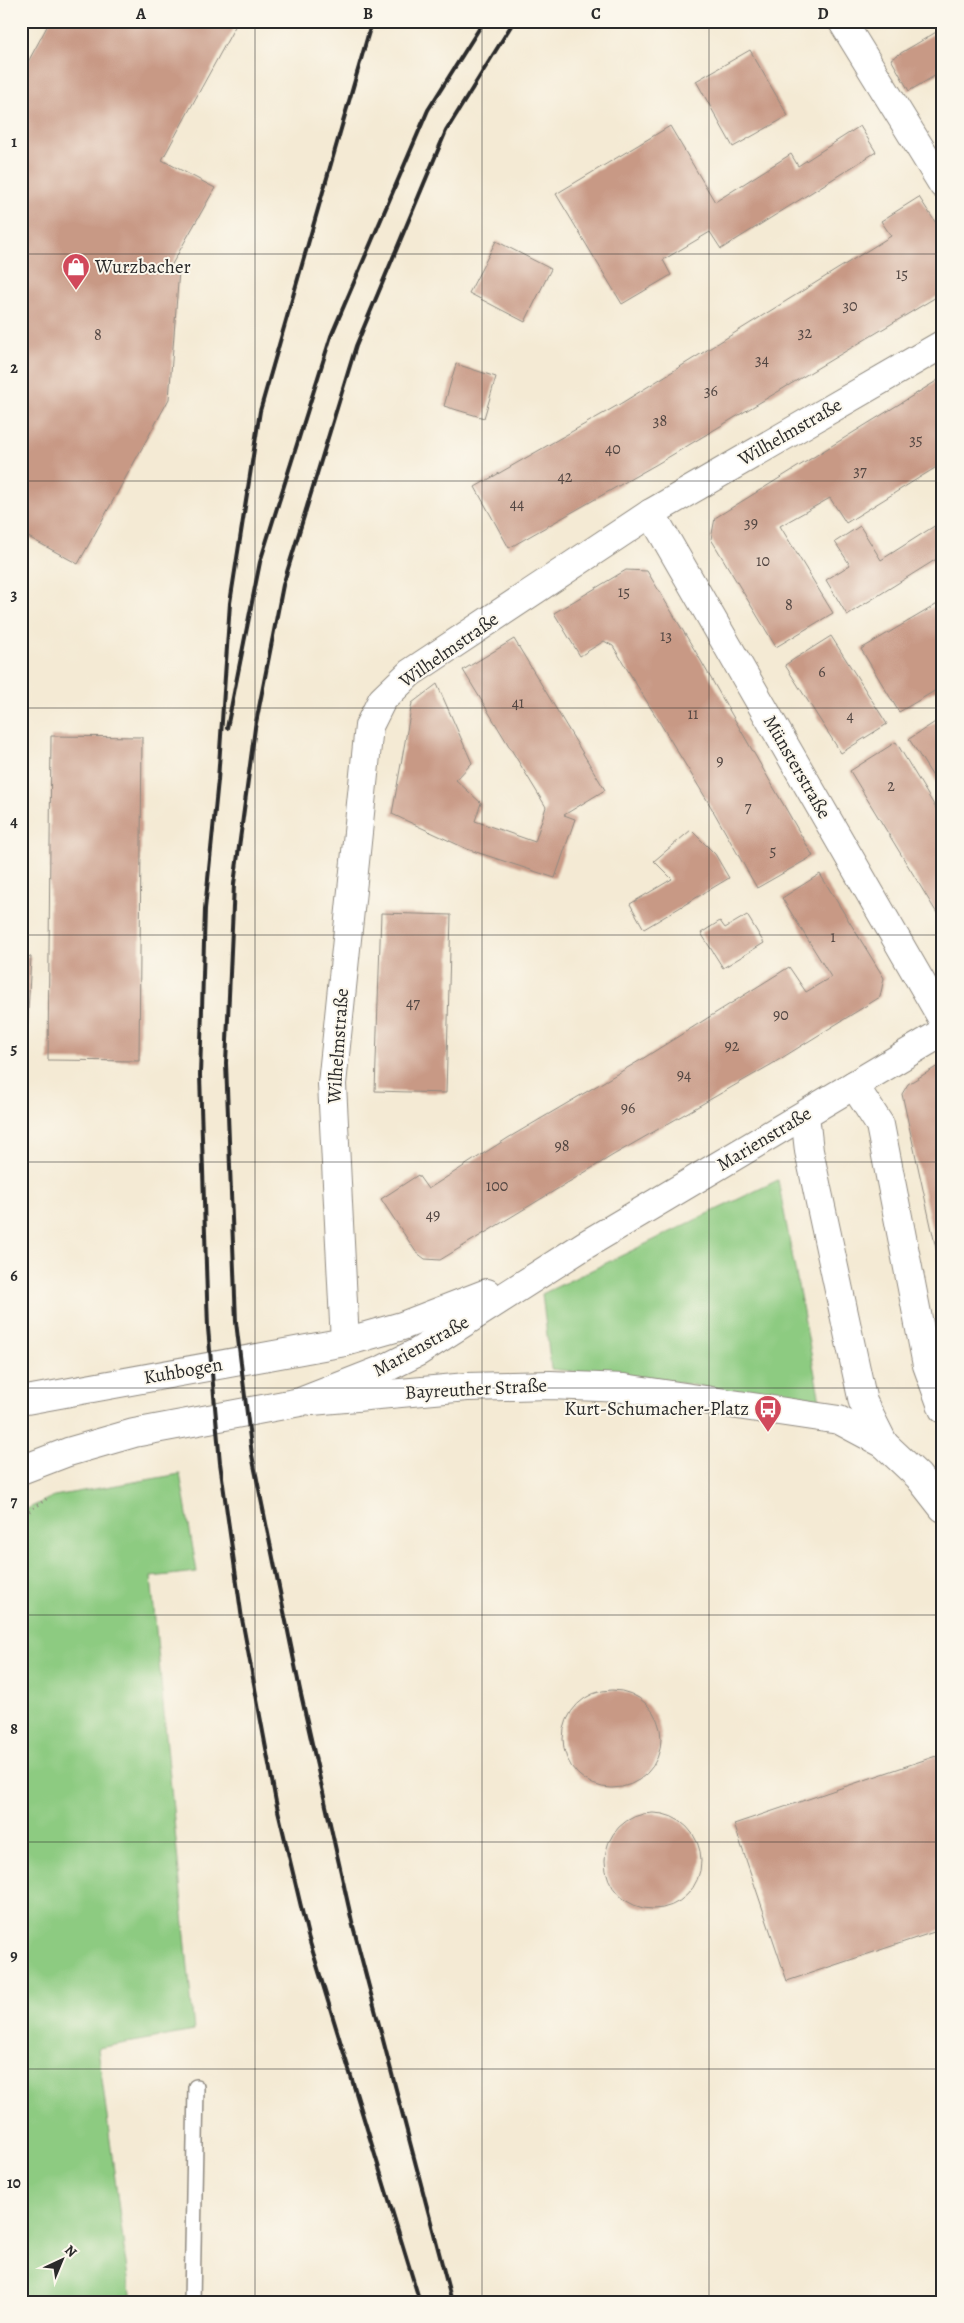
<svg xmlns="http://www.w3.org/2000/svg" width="964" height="2323" font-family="Alegreya,serif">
<rect width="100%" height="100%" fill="#fbf7ec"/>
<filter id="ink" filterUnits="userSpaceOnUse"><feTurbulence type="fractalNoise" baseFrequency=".02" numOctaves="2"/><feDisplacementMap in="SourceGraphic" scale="10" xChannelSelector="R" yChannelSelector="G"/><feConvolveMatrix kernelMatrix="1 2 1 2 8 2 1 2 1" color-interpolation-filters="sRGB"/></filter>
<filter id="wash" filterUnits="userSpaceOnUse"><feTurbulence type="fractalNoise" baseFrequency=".0096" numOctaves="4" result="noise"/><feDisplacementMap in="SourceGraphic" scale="20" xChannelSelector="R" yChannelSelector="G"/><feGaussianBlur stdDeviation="1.12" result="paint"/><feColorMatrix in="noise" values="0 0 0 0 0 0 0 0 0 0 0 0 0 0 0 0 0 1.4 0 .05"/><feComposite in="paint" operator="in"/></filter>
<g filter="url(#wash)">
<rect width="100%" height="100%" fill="#f4ead4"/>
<g fill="#8dcb81" stroke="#5c7b56">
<polygon points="778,1180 821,1406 680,1383 551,1369 542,1294"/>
<polygon points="180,1474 197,1572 151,1577 194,2031 98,2048 131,2302 21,2302 21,1512 54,1496"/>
</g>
<g id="blocks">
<g fill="#c89985">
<polygon points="50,21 238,21 162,160 215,188 171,266 179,270 169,399 78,564 21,533 21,204 30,188 21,184 21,75"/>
<polygon points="865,21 879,21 869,28"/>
<polygon points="943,28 943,71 909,91 891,59"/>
<polygon points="750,50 788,116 733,147 696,81"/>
<polygon points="670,126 715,202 791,154 798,166 860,126 876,152 721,249 710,232 663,260 671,275 622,304 556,194"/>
<polygon points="919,197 943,234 943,293 657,464 509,548 475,487 620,404 891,236 881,221"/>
<polygon points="496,241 551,269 525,322 469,293"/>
<polygon points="456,364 496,377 484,418 444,406"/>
<polygon points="943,377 943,463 846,523 830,498 780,526 833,613 776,647 711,539 715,518"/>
<polygon points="936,525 943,536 943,555 847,615 826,580 850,565 835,542 860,526 881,560"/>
<polygon points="626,570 647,571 697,654 813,856 757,888 707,800 613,646 604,641 580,656 554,613"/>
<polygon points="941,602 943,606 943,686 899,712 861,649"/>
<polygon points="831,636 887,724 841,753 785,665"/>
<polygon points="514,639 605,790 564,815 575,819 555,878 467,849 392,814 412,703 437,684 472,763 456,780 481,803 475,821 535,842 546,807 463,670"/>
<polygon points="943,717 943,792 909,739"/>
<polygon points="51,736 142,737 139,1061 48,1060"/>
<polygon points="896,742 943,820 943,923 850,771"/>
<polygon points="691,830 715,854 729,878 644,929 630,904 672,879 654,861"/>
<polygon points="820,874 884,978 880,997 772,1064 615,1154 440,1260 425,1259 416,1252 381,1199 418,1175 428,1189 508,1138 639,1061 789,967 806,992 831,977 782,898"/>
<polygon points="381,913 451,915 446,1093 375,1091"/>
<polygon points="747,915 764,943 723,968 701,933 720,921 725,928"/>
<polygon points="21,954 31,957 24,1084 21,1084"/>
<polygon points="943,1063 943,1276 942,1276 902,1094 908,1084"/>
<circle cx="612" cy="1739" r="49"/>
<polygon points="936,1756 943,1775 943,1929 787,1981 734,1824"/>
<circle cx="653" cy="1861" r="48"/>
</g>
</g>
</g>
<g filter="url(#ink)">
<use href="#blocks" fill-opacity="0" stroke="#908a80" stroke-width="1"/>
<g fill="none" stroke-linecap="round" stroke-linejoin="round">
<defs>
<polyline id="service" points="192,2302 196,2087"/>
<g id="minor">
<polyline points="842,21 943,185"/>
<polyline points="651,513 943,1020"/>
<polyline points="805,1115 809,1151 863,1402 884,1444"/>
<polyline points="345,1342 332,1084 369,726 382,700 410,673 651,513 943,344"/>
</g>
<g id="tertiary">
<polyline points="854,1085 880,1125 927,1365 943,1409"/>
<polyline points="312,1401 467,1387 550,1385 624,1388 839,1420 884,1444 918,1476 943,1508"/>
</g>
<g id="secondary">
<polyline points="21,1401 345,1342 402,1326 487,1293"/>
<polyline points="21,1470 68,1452 134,1433 300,1402 384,1369 418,1352 585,1245 943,1032"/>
</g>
</defs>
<use href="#service" stroke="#908a80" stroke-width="18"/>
<use href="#minor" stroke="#908a80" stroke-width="30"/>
<use href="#tertiary" stroke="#908a80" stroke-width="30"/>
<use href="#secondary" stroke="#908a80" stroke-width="30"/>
<polyline stroke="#908a80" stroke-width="3" stroke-dasharray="1 4" stroke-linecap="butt" points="21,1517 49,1497"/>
<use href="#service" stroke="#fff" stroke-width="15"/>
<use href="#minor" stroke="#fff" stroke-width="28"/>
<use href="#tertiary" stroke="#fff" stroke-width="28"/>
<use href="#secondary" stroke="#fff" stroke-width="28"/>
<g stroke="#2b2b2b" stroke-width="4">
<polyline points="372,21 260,411 230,603 218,780 205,909 200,1075 208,1328 220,1463 242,1619 276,1802 308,1936 420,2302"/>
<polyline points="227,728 260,562 331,336 428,110 484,21"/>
<polyline points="452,2302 353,1926 300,1690 252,1455 236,1322 226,1063 234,884 255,728 283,585 356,346 446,131 514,21"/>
</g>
</g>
</g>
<path fill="none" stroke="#2b2b2b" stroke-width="1" stroke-opacity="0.55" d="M255,21V2302M482,21V2302M709,21V2302M21,254H943M21,481H943M21,708H943M21,935H943M21,1162H943M21,1388H943M21,1615H943M21,1842H943M21,2069H943"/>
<defs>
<symbol id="shop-pin" viewBox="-11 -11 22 30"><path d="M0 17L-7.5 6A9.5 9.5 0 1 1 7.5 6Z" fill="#d1495b" stroke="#fbf7ec"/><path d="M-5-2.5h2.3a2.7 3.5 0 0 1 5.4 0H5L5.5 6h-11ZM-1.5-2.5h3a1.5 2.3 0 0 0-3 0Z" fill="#fff"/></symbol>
<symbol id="bus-pin" viewBox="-11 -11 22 30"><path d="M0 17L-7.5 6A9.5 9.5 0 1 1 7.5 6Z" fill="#d1495b" stroke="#fbf7ec"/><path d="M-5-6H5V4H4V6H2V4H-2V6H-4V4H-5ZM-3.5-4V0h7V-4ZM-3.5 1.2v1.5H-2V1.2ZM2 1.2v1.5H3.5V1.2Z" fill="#fff"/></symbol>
</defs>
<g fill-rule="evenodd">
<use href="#shop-pin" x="60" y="251" width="32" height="43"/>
<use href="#bus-pin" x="752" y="1393" width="32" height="43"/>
</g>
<g text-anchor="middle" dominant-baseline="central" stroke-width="4" stroke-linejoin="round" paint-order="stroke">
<g font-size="16" fill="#524642">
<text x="902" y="274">15</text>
<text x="850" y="306">30</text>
<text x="805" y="333">32</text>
<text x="98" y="335">8</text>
<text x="762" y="360">34</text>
<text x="711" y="391">36</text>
<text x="660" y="421">38</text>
<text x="916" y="440">35</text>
<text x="613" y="449">40</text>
<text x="860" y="471">37</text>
<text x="565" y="477">42</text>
<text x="517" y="504">44</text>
<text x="751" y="523">39</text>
<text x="763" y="561">10</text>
<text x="624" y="592">15</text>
<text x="789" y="605">8</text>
<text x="666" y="636">13</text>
<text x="822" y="672">6</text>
<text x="518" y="703">41</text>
<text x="693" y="714">11</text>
<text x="850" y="716">4</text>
<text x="720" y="761">9</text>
<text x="891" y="786">2</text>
<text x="748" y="807">7</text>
<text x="773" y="851">5</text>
<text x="833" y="937">1</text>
<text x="413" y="1003">47</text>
<text x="781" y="1015">90</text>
<text x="732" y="1046">92</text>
<text x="684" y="1075">94</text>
<text x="628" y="1108">96</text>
<text x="562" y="1146">98</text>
<text x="497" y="1186">100</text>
<text x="433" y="1215">49</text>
</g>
<g font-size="19" fill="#2b2b2b" stroke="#fbf7ec" text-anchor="start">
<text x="95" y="267">Wurzbacher</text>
<text x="749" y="1409" text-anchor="end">Kurt-Schumacher-Platz</text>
</g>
<g font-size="19" fill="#2b2b2b" stroke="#fbf7ec">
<text transform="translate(790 432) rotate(-30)">Wilhelmstraße</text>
<text transform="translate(449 650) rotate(-35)">Wilhelmstraße</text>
<text transform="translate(797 767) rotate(60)">Münsterstraße</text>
<text transform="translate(338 1046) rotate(-86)">Wilhelmstraße</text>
<text transform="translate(764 1139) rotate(-31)">Marienstraße</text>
<text transform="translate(421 1346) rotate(-29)">Marienstraße</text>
<text transform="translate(183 1371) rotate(-10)">Kuhbogen</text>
<text transform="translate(476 1389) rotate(-3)">Bayreuther Straße</text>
</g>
</g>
<rect width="964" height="2323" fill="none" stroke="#fbf7ec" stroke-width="55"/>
<g transform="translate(62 2260) rotate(44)" stroke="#fbf7ec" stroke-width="4" paint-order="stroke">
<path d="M0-4L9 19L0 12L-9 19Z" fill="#2b2b2b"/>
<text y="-8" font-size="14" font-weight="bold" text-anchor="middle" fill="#2b2b2b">N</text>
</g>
<rect x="28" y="28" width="908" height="2268" fill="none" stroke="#2b2b2b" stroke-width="2"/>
<g font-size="16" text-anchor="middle" font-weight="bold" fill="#2b2b2b">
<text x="141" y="19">A</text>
<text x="368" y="19">B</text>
<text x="596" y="19">C</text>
<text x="823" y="19">D</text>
<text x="14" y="147">1</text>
<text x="14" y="373">2</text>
<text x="14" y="600">3</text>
<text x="14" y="827">4</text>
<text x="14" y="1054">5</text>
<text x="14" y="1281">6</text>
<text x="14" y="1507">7</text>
<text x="14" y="1734">8</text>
<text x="14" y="1961">9</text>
<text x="14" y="2188">10</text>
</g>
</svg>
